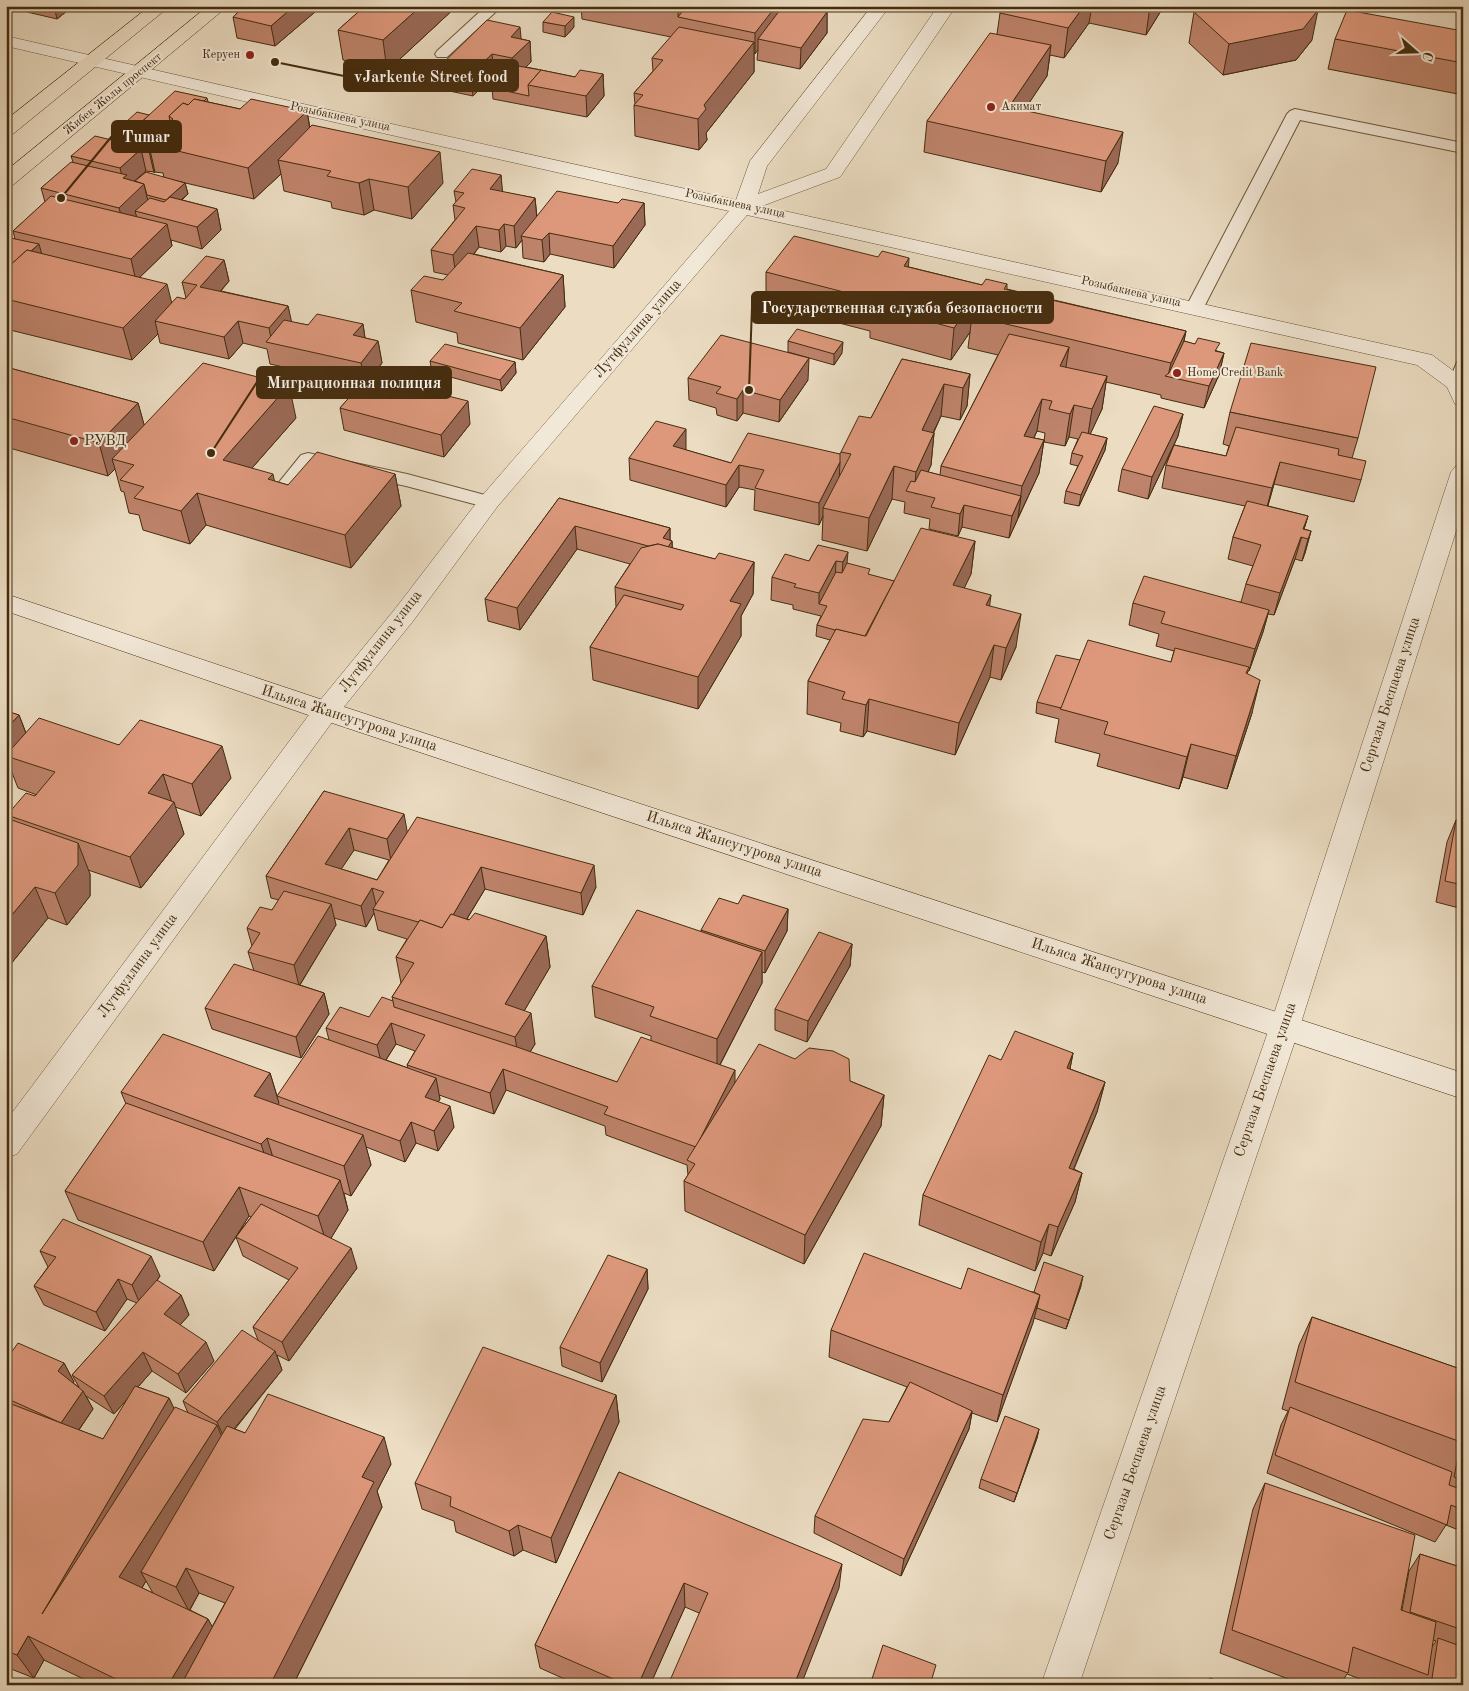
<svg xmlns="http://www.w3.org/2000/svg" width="1469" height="1691" font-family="'Old Standard TT',serif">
<rect width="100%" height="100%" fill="#ebdcc2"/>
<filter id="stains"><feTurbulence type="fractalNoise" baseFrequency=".004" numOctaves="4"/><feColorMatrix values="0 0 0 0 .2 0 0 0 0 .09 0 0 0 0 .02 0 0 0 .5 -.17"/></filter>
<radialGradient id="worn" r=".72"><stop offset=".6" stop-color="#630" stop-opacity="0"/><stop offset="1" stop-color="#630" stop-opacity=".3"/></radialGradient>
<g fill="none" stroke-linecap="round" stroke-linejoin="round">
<defs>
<g id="service">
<polygon points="486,6 502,6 447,57 437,57 435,54 437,51"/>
<polygon points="1295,109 1463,143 1463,153 1300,120 1204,307 1201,311 1195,312 1189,311 1186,307 1287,114 1290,111"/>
<polygon points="1463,361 1463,388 1457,389 1451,388 1448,384 1457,362"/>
<path d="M308,453L407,474L496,498L499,502L496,506L489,508L406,486L312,466C303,477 296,494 280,489L277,485L280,481L301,455Z"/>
</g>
<g id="minor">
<polygon points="872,6 890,6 767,166 758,194 826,169 938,6 956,6 840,177 762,206 1432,355 1463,378 1463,406 1455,404 1447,387 1417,365 747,215 497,507 413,621 335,718 17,1154 6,1158 6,1121 317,704 395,609 481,497 729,211 360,128 6,46 6,36 360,117 736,200 750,161"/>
<polygon points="1463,465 1463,509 1300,1026 1079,1685 1041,1685 1270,1026 1451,472 1455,467"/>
</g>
<polygon id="secondary" points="6,594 335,704 1463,1073 1463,1099 317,718 6,611"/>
<g id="trunk">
<polygon points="150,6 170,6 13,134 6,136 6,120"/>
<polygon points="208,6 228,6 13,185 6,187 6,171"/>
</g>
</defs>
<use href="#service" stroke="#6e583b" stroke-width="2"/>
<use href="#minor" stroke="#6e583b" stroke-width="1"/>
<use href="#secondary" stroke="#442c0e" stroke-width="1"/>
<use href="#trunk" stroke="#442c0e" stroke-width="1"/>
<use href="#service" fill="#f2e8d7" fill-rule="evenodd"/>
<use href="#minor" fill="#f2e8d7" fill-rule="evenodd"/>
<use href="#secondary" fill="#f2e8d7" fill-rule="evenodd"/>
<use href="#trunk" fill="#ebdcc2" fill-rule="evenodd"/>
</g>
<g fill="#be836b" stroke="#442c0e" fill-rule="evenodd">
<polygon points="25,6 73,6 57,19 27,12"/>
<polygon points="245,6 322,6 275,46 237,38 233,17"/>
<polygon points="365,6 457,6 387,71 343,60 338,30"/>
<polygon points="581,6 798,6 827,12 827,33 800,69 757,60 758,50 754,54 754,72 706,133 707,140 699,150 635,136 634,105 635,104 634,93 653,71 652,58 671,37 582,19"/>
<polygon points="1005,6 1164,6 1146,35 1089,23 1064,58 1050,55 1047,76 1024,110 1118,163 1101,192 924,152 927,121 997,34 1000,13"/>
<polygon points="1194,12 1312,40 1296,60 1223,75 1189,43"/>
<polygon points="543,22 574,27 565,37 543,32"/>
<polygon points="1463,31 1463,95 1328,69 1335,39"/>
<polygon points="521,39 530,41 531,62 526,67 575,77 603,74 604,96 587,117 493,99 492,88 497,83 497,76 494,75 473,96 440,89 438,68"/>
<path d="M207,98L208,102L240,109L307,111L310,128L443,183L412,219L374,210L364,215L332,208L331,202L284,191L281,174L254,199L164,178L185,183L188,194L182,200L217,209L221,230L202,249L171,240L172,246L140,277L172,303L185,299L186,298L182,282L224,260L229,281L221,291L288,306L291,322L308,325L363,324L365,338L378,341L382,363L371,377L470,424L444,457L344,430L340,408L361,384L270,364L267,349L243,343L229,359L160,343L158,334L132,360L6,329V237L15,239L13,231L45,202L41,188L73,162L71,156L117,141L115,132L149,115ZM146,171L163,173L164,178L134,181Z"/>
<polygon points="501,175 502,192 535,198 537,217 618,203 644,203 645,225 614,268 550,254 544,262 523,258 522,240 516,248 506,246 501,252 479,247 474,254 563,275 565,307 523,360 458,343 457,333 416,322 411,290 443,280 448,275 434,272 431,250 455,220 453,205 456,202 454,191"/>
<polygon points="909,267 982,285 1007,284 1007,289 1186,331 1184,341 1224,353 1219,375 1204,408 1161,398 1161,395 1106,382 1102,409 1090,434 1107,438 1105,450 1079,506 1064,503 1066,491 1078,466 1070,464 1072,453 1078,439 1069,437 1065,446 1044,442 1045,433 1037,431 1034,438 1044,440 1039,473 1009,538 962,527 958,536 929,529 930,519 904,513 905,502 892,499 867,551 822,540 823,516 819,525 754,510 755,490 739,487 726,507 630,480 629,458 686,450 731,463 840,454 841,452 871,418 902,359 970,374 967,406 960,420 941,416 934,432 934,433 931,465 928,472 940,475 941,466 998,355 968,348 970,332 951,360 870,338 870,331 766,304 766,272"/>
<polygon points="788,341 842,353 834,365 788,352"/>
<polygon points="430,361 515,362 516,373 502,391 432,372"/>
<polygon points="6,367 138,403 144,425 296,418 252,468 274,481 288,485 395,474 401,506 351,568 206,525 190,544 143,530 139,515 129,513 124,492 121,491 115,469 108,476 6,447"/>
<polygon points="688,378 808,380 779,422 743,413 737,421 717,415 716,408 689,400"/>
<polygon points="1230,412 1358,438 1352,458 1361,480 1354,502 1274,484 1268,506 1308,516 1304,529 1311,531 1305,553 1302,561 1295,559 1274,615 1268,614 1263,632 1249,671 1248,671 1247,674 1252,713 1227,789 1183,777 1179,789 1097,766 1100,754 1055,742 1059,719 1036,713 1037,702 1080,660 1171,662 1174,651 1156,646 1159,634 1129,625 1133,603 1241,602 1246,584 1253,566 1228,559 1233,537 1245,506 1162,488 1166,465 1173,447 1148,499 1118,491 1122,469 1183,414 1178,436 1174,445 1226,456 1229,446 1223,444"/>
<polygon points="559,498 670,528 670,540 672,541 672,548 715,559 754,562 753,594 741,616 741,636 698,709 593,680 590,647 616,607 615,587 630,564 577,549 520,630 488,621 485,599"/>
<polygon points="975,541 971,574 964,588 990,606 1016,647 1001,680 990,677 955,755 867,731 863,737 840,731 841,723 807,714 808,681 830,640 816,636 817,625 821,616 793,609 793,605 771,600 772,577 809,561 818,545 847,563 870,575 894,581"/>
<polygon points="6,711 19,715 26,733 119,745 231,778 201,816 175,807 184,834 141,888 88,870 90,874 90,896 67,925 48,918 6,970 6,818 9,819 7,815 35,796 37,795 18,788 11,770 6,776"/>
<path d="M324,791L407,832L596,887L583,915L485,889L467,919L546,936L550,967L524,1011L535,1044L530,1052L617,1082L651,1041V1036L595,1017L592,986L701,932V930L738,904L788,909L787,931L765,973L762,972V983L720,1065L735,1082L850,1081L884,1095L881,1126L804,1264L685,1211L684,1181L688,1175L687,1165L606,1135L605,1126L506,1090L494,1114L439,1095L440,1099L438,1102L454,1127L438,1151L416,1143L405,1162L366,1147L371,1165L351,1196L344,1193L348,1210L331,1238L357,1268L289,1361L277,1355L282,1370L235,1429L245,1433L391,1464L377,1491L382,1507L293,1685H96L44,1660L34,1678L6,1667V1360L64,1363L74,1382L73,1383L79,1387L72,1375L137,1303L127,1299L105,1331L44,1305L34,1286L48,1267L40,1251L160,1276L157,1281L181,1295L189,1315L180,1325L214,1361L186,1393L152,1371L138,1387L169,1398L174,1409L188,1413L183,1401L258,1340L253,1327L289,1280L243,1256L236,1237L214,1271L78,1220L65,1191L126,1104L121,1092L270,1073L277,1096L329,1040L326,1028L369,1017L393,1001L392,997L401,983L396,957L407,939L378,930L374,913L366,927L334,918L336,925L300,985L324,993L329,1014L301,1058L212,1029L205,1008L254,971L248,952L252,946L247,928L272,910L279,900L271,898L266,876ZM354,850L389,860L377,880L341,869ZM396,1044L415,1051L407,1065L408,1068L386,1060ZM249,1216L251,1217L237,1235ZM86,1396L114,1414L129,1397L103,1439L79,1430L93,1409ZM146,1581L153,1593L142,1588ZM199,1593L225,1603L212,1627L208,1619L190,1610Z"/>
<polygon points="1456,820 1463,822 1463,909 1436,902 1447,842"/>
<polygon points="852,944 850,966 807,1042 775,1030 775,1009"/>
<polygon points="1073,1053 1070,1069 1105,1082 1097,1112 1074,1169 1082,1173 1075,1202 1051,1256 1043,1253 1035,1271 919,1225 923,1195 1001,1060"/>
<polygon points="647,1269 648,1289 602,1382 562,1366 560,1347"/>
<polygon points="1081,1286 1066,1329 1034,1318 997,1422 972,1413 969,1429 901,1576 814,1533 815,1516 889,1422 907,1387 829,1357 831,1330 961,1289 1034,1292"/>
<polygon points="1312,1317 1463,1370 1463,1519 1456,1529 1446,1525 1435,1542 1267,1473 1281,1425 1288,1411 1282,1409 1299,1345"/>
<polygon points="616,1395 619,1422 556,1563 523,1550 514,1556 456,1532 454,1521 422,1509 415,1483"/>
<polygon points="1039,1429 1037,1438 1014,1502 979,1488 981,1479"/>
<polygon points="619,1472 839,1588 699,1613 685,1607 650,1685 578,1685 540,1668 535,1645"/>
<path d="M1265,1483L1402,1610L1409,1571L1420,1554L1457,1566L1459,1551L1463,1546V1685H1422L1423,1682L1421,1685H1376L1347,1674L1340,1685H1304L1220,1653L1253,1509ZM1433,1640L1436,1641L1432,1647Z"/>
</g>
<g fill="#9b6a57" stroke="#442c0e">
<polygon points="54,6 73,6 57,19"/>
<polygon points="294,6 322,6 275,46 271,26"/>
<polygon points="421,6 457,6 387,71 383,40"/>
<polygon points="679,6 705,6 678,17 678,8"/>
<polygon points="774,6 787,6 758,39 758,50 755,54 755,33"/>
<polygon points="1084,6 1092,6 1089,23 1064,58 1068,28"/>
<polygon points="1150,6 1164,6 1146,35"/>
<polygon points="1318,10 1312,40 1296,60 1223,75 1229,44"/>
<polygon points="827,12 827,33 800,69 801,48"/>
<polygon points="574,17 574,27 565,37 565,26"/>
<polygon points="520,27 522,48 511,37"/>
<polygon points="530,41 531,62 514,79 512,58"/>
<polygon points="754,42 754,72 706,133 707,140 699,150 698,119 704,105"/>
<polygon points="1051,45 1047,76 1006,138 1009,107"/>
<polygon points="492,54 494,75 473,96 470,75"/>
<polygon points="603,74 604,96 587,117 586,96"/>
<polygon points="307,111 312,143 278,160 281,174 254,199 248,168"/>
<polygon points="1123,132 1118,163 1101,192 1106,161"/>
<polygon points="141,149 146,171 130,185 144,184 149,206 135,211 137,218 125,229 119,208 128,199 120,168"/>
<polygon points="150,150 155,172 154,173 149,151"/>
<polygon points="440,152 443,183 412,219 408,187"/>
<polygon points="501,175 503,197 490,189"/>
<polygon points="369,179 374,210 364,215 359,183"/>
<polygon points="185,183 188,194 168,211 166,200"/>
<polygon points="535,198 537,220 521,236 522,240 516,248 514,226"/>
<polygon points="644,203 645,225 614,268 613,246"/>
<polygon points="217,209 221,230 202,249 197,227"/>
<polygon points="167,224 172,246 136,281 131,259"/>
<polygon points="504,224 506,246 501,252 499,230"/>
<polygon points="476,226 479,247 456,277 453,255"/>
<polygon points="549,233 550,254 544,262 542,240"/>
<polygon points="39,244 45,266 6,274"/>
<polygon points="909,258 907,290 904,266"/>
<polygon points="224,260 229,281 205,309 200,287"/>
<polygon points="563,275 565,307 523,360 520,328"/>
<polygon points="167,284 175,316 155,321 158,334 132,360 123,328"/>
<polygon points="974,299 970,332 951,360 954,328"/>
<polygon points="288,306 293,328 272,343 269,328"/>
<polygon points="238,321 243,343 229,359 224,337"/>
<polygon points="363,324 366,346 353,335"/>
<polygon points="1186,331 1179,363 1168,376 1171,363"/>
<polygon points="378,341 382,363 365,385 361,363"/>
<polygon points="843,342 842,353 834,365 834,354"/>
<polygon points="1069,347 1064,380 1060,366"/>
<polygon points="1224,353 1219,375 1204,408 1209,386"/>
<polygon points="809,358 808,380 779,422 780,400"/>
<polygon points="515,362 516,373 502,391 500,380"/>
<polygon points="970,374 967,406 960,420 963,388"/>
<polygon points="1107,376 1102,409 1087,441 1092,409"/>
<polygon points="944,384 941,416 919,462 922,430"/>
<polygon points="289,385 296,418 231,492 223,460"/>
<polygon points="743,390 743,413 737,421 737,399"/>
<polygon points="1042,399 1037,431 1019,468 1024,436"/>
<polygon points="468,401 470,424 444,457 441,435"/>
<polygon points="138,403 147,435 112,459 115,469 108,476 99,443"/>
<polygon points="1074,405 1069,437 1065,446 1070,414"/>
<polygon points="1183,414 1178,436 1148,499 1152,477"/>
<polygon points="686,429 686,452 673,446"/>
<polygon points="934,433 931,465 918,494 914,493 916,472"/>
<polygon points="1107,438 1105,450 1079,506 1081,495"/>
<polygon points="1044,440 1039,473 1018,518 1022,486"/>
<polygon points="840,462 839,484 823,508 823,516 819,525 819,503"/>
<polygon points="1280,462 1274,484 1266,511 1272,488"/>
<polygon points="739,465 739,487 726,507 726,485"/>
<polygon points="894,466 892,499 867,551 869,518"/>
<polygon points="273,474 280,507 268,479"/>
<polygon points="395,474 401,506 351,568 345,535"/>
<polygon points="197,493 206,525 190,544 181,511"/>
<polygon points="1021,496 1018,518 1009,538 1012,516"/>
<polygon points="964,505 962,527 958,536 960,514"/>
<polygon points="1308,516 1295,559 1274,615 1280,593"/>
<polygon points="575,526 577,549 520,630 517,608"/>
<polygon points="670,528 670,543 672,541 673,563 663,538"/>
<polygon points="1311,531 1305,553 1302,561 1308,539"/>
<polygon points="975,541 971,574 950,618 953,585"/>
<polygon points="848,552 846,575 841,585 843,562"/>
<polygon points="836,561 835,583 819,604 819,593"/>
<polygon points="754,562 753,594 741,616 741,636 698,709 698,677 730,601"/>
<polygon points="991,595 987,627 986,605"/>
<polygon points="1269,610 1263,632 1249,671 1255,649"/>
<polygon points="1021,614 1016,647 1001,680 1006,648"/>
<polygon points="994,645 990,677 955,755 959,723"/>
<polygon points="1260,680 1252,713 1227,789 1236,756"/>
<polygon points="869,699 867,731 863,737 866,705"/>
<polygon points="19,715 31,747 6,756 6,729"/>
<polygon points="1191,744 1183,777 1179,789 1187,757"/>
<polygon points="222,746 231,778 201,816 192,784"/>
<polygon points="6,758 11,770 6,776"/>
<polygon points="163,774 172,803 174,802 184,834 141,888 130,857 148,793"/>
<polygon points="404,814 408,836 391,861 387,839"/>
<polygon points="349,828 354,850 330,886 325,864"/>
<polygon points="78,843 90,874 90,896 67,925 55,893"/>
<polygon points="594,865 596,887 583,915 581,893"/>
<polygon points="481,867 485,889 447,951 444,930"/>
<polygon points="35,887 48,918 6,970 6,922"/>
<polygon points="372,888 377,909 373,909 374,913 366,927 361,906"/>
<polygon points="331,904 336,925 299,986 294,965"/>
<polygon points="788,909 787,931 765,973 765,951"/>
<polygon points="546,936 550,967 510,1035 505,1004"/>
<polygon points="852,944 850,966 807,1042 808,1021"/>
<polygon points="762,952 762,983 717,1070 717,1039"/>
<polygon points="324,993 329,1014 301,1058 296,1037"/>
<polygon points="531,1013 535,1044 520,1068 515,1037"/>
<polygon points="391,1023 396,1044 382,1066 377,1045"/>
<polygon points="1073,1053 1067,1083 1067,1068"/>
<polygon points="503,1069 506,1090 494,1114 490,1093"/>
<polygon points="735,1070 735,1091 696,1147"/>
<polygon points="270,1073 279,1103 264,1126 254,1096"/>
<polygon points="436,1078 440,1099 429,1118 425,1097"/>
<polygon points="1105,1082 1097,1112 1062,1197 1069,1168"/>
<polygon points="884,1095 881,1126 804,1264 805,1235"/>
<polygon points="450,1106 454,1127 438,1151 434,1131"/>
<polygon points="411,1122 416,1143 405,1162 400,1141"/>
<polygon points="363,1135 371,1165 351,1196 344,1166"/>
<polygon points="267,1138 276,1167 271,1174 261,1144"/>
<polygon points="1082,1173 1075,1202 1051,1256 1058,1227"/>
<polygon points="340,1180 348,1210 327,1245 318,1216"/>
<polygon points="239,1187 249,1216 214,1271 203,1242"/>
<polygon points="1049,1224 1043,1253 1035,1271 1041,1242"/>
<polygon points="351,1248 357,1268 289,1361 282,1342"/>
<polygon points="151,1256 160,1276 140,1304 132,1285"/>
<polygon points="647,1269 648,1289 602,1382 600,1363"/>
<polygon points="1083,1276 1081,1286 1066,1329 1069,1320"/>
<polygon points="118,1279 127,1299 105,1331 96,1312"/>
<polygon points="181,1295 189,1315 172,1334 164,1314"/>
<polygon points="1040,1295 1033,1323 997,1422 1003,1395"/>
<polygon points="206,1342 214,1361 186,1393 178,1374"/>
<polygon points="275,1351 282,1370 225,1440 217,1422"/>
<polygon points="143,1352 152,1371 114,1414 104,1396"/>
<polygon points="64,1363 74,1382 68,1389 58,1371"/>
<polygon points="83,1391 93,1409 71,1441 61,1423"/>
<polygon points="616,1395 619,1422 556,1563 551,1538"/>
<polygon points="169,1398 182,1425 42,1614"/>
<polygon points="972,1411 969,1429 901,1576 904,1559"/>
<polygon points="217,1425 228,1452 141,1572 146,1581 133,1602 119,1577"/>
<polygon points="1039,1429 1037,1438 1014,1502 1017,1493"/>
<polygon points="384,1437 391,1464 377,1491 382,1507 293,1685 270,1685 362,1477"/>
<polygon points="518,1525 523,1550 514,1556 509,1531"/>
<polygon points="842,1564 839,1588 801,1685 794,1685"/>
<polygon points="186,1568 199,1593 189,1611 176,1587"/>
<polygon points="684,1583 685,1607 650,1685 638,1685"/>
<polygon points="208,1619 221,1642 196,1685 168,1685"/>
<polygon points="28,1636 44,1660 34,1678 17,1655"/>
</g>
<g fill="#dd987c" stroke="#442c0e">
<polygon points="245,6 294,6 271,26 233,17"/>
<polygon points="365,6 421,6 383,40 338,30"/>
<polygon points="669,6 679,6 678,8"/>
<polygon points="687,6 776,6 755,33 678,17"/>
<polygon points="783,6 798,6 827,12 801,48 758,39"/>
<polygon points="1005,6 1084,6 1068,28 1000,13"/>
<polygon points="1197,6 1305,6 1318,10 1303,29 1229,44 1194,12"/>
<polygon points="1347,10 1463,31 1463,63 1335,39"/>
<polygon points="552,12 574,17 565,26 543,22"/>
<polygon points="487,20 520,27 511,37 530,41 512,58 492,54 470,75 438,68"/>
<polygon points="679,27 754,42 704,105 706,109 698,119 634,105 643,95 634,93 663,60 652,58"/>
<polygon points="990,33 1051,45 1009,107 1123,132 1106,161 927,121"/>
<polygon points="518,66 541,70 528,85 529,96 492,88 505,74 496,73 500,69 513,71"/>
<polygon points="541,70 575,77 580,70 603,74 586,96 528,85"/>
<polygon points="175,91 207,98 204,101 194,99 188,105 183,103 169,116 170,121 148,140 150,150 149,151 141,149 120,168 71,156 95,136 120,142"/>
<polygon points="194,99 240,109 251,99 307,111 248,168 157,146 160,143 148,140 173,119 169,116 183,103 188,105"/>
<polygon points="137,112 149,115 127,135 115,132"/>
<polygon points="312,125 440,152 408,187 369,179 359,183 327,176 331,171 278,160"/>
<polygon points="71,162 127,175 123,178 144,184 119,208 41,188"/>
<polygon points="472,169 501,175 490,189 535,198 514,226 504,224 499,230 476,226 453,255 431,250 465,208 453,205 464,193 454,191"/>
<polygon points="146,172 185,183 166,200 147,195 144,184 135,181"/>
<polygon points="557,191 618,203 622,199 644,203 613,246 549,233 542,240 521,236"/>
<polygon points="51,196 167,224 131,259 13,231"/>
<polygon points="170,197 217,209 197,227 135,211 150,198 164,202"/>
<polygon points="794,236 878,257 882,251 909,258 904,266 982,285 986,279 1007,284 1004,289 1186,331 1171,363 972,316 981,300 974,299 954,328 871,306 875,300 766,272"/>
<polygon points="6,237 39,244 31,251 27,250 6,269"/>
<polygon points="27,250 167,284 123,328 6,299 6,269"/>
<polygon points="468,253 563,275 520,328 454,311 462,303 411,290 424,276 443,280"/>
<polygon points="206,256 224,260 200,287 288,306 269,328 238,321 224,337 155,321 177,297 185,299 197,285 182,282"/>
<polygon points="317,314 363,324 353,335 378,341 361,363 266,342 284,320 308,325"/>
<polygon points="797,329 843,342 834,354 788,341"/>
<polygon points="1009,334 1069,347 1060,366 1107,376 1092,409 1074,405 1070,414 1049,409 1052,401 1042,399 1024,436 1044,440 1022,486 941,466"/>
<polygon points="721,335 809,358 780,400 743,390 737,399 716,393 721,387 688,378"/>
<polygon points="1198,338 1220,343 1215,351 1224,353 1209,386 1165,376 1169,373 1184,341 1195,344"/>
<polygon points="1251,343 1376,367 1358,438 1230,412"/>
<polygon points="445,344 515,362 500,380 430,361"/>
<polygon points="902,359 970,374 963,388 944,384 922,430 934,433 916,472 894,466 869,518 823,508 851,454 841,452 859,416 871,418"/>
<polygon points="203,363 289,385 223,460 273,474 268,479 288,485 317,452 395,474 345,535 197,493 181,511 134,498 144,487 120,480 134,465 112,459"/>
<polygon points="6,367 138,403 99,443 6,417"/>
<polygon points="368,376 468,401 441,435 340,408"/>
<polygon points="1154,406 1183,414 1152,477 1122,469"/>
<polygon points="656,421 686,429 673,446 731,463 748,433 840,454 840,462 819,503 755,488 764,470 739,465 726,485 629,458"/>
<polygon points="1236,427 1339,449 1338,455 1366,461 1361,480 1280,462 1272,488 1166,465 1174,445 1226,456"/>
<polygon points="1082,432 1107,438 1081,495 1066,491 1083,456 1072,453"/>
<polygon points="921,470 1021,496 1012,516 964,505 960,514 931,507 935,498 906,491 911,481 915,482"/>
<polygon points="559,498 670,528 663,538 672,541 668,547 658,544 648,546 575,526 517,608 485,599"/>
<polygon points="1247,501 1308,516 1303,529 1311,531 1308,539 1301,537 1280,593 1246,584 1261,545 1233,537"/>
<polygon points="921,528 975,541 953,585 991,595 986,605 1021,614 1006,648 994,645 959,723 869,699 866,705 842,699 845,692 808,681 836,629 866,636"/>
<polygon points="658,544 715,559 719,553 754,562 730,601 741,604 698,677 590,647 624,595 681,610 684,605 615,587 641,548"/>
<polygon points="818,545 848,552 843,562 836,561 819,593 794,587 796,584 772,577 785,554 809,561"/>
<polygon points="847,563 870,569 868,574 894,581 865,636 836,629 835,630 817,625 827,606 819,604 836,572 842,573"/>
<polygon points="1144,576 1269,610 1255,649 1161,623 1165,612 1133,603"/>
<polygon points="1088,640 1171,662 1175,648 1249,667 1246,673 1260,680 1236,756 1191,744 1187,757 1104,734 1108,722 1060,709"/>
<polygon points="1056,655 1080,660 1061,708 1037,702"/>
<polygon points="6,711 19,715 6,729"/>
<polygon points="39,718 119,745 140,720 222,746 192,784 163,774 148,793 174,802 130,857 7,815 26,793 35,796 55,772 6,756 6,755"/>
<polygon points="324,791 404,814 387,839 349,828 325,864 377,880 417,817 594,865 581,893 481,867 453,915 451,914 442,928 420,920 418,922 373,909 384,892 372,888 361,906 266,876"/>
<polygon points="6,818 78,843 78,865 55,893 35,887 6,922"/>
<polygon points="1456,820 1463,822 1463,885 1445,881"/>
<polygon points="284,891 331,904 294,965 248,952 260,933 247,928 260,907 272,910"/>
<polygon points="743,895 788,909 765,951 701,930 719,898 738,904"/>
<polygon points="637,910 762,952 717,1039 650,1016 654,1007 592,986"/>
<polygon points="475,913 546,936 505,1004 531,1013 515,1037 392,997 414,963 396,957 420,920 442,928 451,914 469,920"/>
<polygon points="819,932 852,944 808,1021 775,1009"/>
<polygon points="234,964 324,993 296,1037 205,1008"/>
<polygon points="382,997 393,1001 394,1007 517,1047 617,1082 641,1037 735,1070 696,1147 604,1114 608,1107 503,1069 490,1093 407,1065 425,1035 391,1023 377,1045 326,1028 340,1007 369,1017"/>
<polygon points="1015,1031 1073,1053 1067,1068 1105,1082 1069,1168 1082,1173 1058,1227 1049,1224 1041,1242 923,1195 989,1055 1001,1060"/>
<polygon points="163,1034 270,1073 254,1096 363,1135 344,1166 267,1138 261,1144 121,1092"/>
<polygon points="318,1036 436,1078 425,1097 450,1106 434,1131 411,1122 400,1141 277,1096"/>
<polygon points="759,1044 795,1059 809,1048 833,1051 849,1059 850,1081 884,1095 805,1235 684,1181 695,1164 687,1160"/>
<polygon points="126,1103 340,1180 318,1216 239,1187 203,1242 65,1191"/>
<polygon points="261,1204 351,1248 282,1342 253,1327 298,1268 236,1237"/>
<polygon points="63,1219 151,1256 132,1285 118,1279 96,1312 34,1286 56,1257 40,1251"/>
<polygon points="864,1253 961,1289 968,1268 1040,1295 1003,1395 831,1330"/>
<polygon points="608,1255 647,1269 600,1363 560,1347"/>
<polygon points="1044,1262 1083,1276 1069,1320 1037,1308 1040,1295 1034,1292"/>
<polygon points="157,1280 181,1295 164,1314 206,1342 178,1374 143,1352 104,1396 72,1375"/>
<polygon points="1312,1317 1463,1370 1463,1480 1454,1477 1461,1442 1295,1382"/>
<polygon points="242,1330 275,1351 217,1422 183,1401"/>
<polygon points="18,1343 64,1363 58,1371 83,1391 61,1423 6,1398 6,1360"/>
<polygon points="483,1347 616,1395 551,1538 518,1525 509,1531 450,1506 451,1497 415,1483"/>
<polygon points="910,1382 972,1411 904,1559 815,1516 863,1419 889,1422"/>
<polygon points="135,1386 169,1398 42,1614 175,1407 217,1425 119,1577 208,1619 168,1685 128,1685 28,1636 17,1655 6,1651 6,1402 103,1439"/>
<polygon points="268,1394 384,1437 362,1477 374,1482 270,1685 181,1685 234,1587 186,1568 176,1587 141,1572 227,1426 245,1433"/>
<polygon points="1290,1407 1452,1472 1449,1485 1463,1490 1463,1510 1451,1505 1447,1525 1275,1455"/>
<polygon points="1005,1416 1039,1429 1017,1493 981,1479"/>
<polygon points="619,1472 842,1564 794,1685 668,1685 708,1593 684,1583 638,1685 627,1685 535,1645"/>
<polygon points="1265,1483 1415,1535 1401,1610 1436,1622 1428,1675 1353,1647 1348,1673 1232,1630"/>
<polygon points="1420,1554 1463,1568 1463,1630 1410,1612"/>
<polygon points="1438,1638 1463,1647 1463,1685 1431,1685"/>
<polygon points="883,1645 936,1665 930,1685 870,1685"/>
<polygon points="1210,1678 1229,1685 1208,1685"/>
</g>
<g fill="#8f2418" stroke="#f2e8d7" stroke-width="2">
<circle cx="250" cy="55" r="5"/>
<circle cx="991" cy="107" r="5"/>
<circle cx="1177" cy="373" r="5"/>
<circle cx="74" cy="441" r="5"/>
</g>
<g text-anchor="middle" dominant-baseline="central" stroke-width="4" stroke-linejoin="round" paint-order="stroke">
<g font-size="12" fill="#442c0e" stroke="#f2e8d7" text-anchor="start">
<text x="240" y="55" text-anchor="end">Керуен</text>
<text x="1001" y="107">Акимат</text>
<text x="1187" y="373">Home Credit Bank</text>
</g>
<g font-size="12" fill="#442c0e" stroke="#f2e8d7">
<text transform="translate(113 94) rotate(-39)">Жибек Жолы проспект</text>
<text transform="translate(340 117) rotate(12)">Розыбакиева улица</text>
<text transform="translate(735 204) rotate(12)">Розыбакиева улица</text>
<text transform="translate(1131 292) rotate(13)">Розыбакиева улица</text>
</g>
<g font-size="15" fill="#442c0e" stroke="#f2e8d7">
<text transform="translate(638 329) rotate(-49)">Лутфуллина улица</text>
<text transform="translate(381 642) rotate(-52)">Лутфуллина улица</text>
<text transform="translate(1391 695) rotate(-72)">Сергазы Беспаева улица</text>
<text transform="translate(349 719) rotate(18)">Ильяса Жансугурова улица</text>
<text transform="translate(734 845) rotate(18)">Ильяса Жансугурова улица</text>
<text transform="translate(138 966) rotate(-54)">Лутфуллина улица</text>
<text transform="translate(1119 972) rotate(18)">Ильяса Жансугурова улица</text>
<text transform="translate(1266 1080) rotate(-71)">Сергазы Беспаева улица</text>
<text transform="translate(1136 1463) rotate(-71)">Сергазы Беспаева улица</text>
</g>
<g font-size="15" fill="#442c0e" stroke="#f2e8d7" text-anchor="start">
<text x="84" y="441">РУВД</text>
</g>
</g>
<path fill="none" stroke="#442c0e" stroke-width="2" d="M275 62L344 76M61 198L112 136M749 390L752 307M211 453L257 382"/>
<g fill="#442c0e" stroke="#f2e8d7" stroke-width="2">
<circle cx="275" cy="62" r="5"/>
<circle cx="61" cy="198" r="5"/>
<circle cx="749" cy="390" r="5"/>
<circle cx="211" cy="453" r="5"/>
</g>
<g fill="#442c0e" stroke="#442c0e" stroke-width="2">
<rect x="344" y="60" width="174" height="31" rx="5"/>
<rect x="112" y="121" width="69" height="31" rx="5"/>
<rect x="752" y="292" width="301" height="31" rx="5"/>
<rect x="257" y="367" width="194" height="31" rx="5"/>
</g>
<g font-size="16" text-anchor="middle" font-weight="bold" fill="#fff">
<text x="431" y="82">vJarkente Street food</text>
<text x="146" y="142">Tumar</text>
<text x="902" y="313">Государственная служба безопасности</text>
<text x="354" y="388">Миграционная полиция</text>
</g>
<rect width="1469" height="1691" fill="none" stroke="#ebdcc2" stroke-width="25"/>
<rect x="8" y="8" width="1454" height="1676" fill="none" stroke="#442c0e" stroke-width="2.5"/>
<rect x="12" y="12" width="1444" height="1666" fill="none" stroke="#442c0e"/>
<g transform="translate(1416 52) rotate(110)" stroke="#f2e8d7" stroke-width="4" paint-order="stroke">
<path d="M0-4L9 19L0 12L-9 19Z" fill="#442c0e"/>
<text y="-8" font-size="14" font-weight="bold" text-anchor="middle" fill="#442c0e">С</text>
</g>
<rect width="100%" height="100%" filter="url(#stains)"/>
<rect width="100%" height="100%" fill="url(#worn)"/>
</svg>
